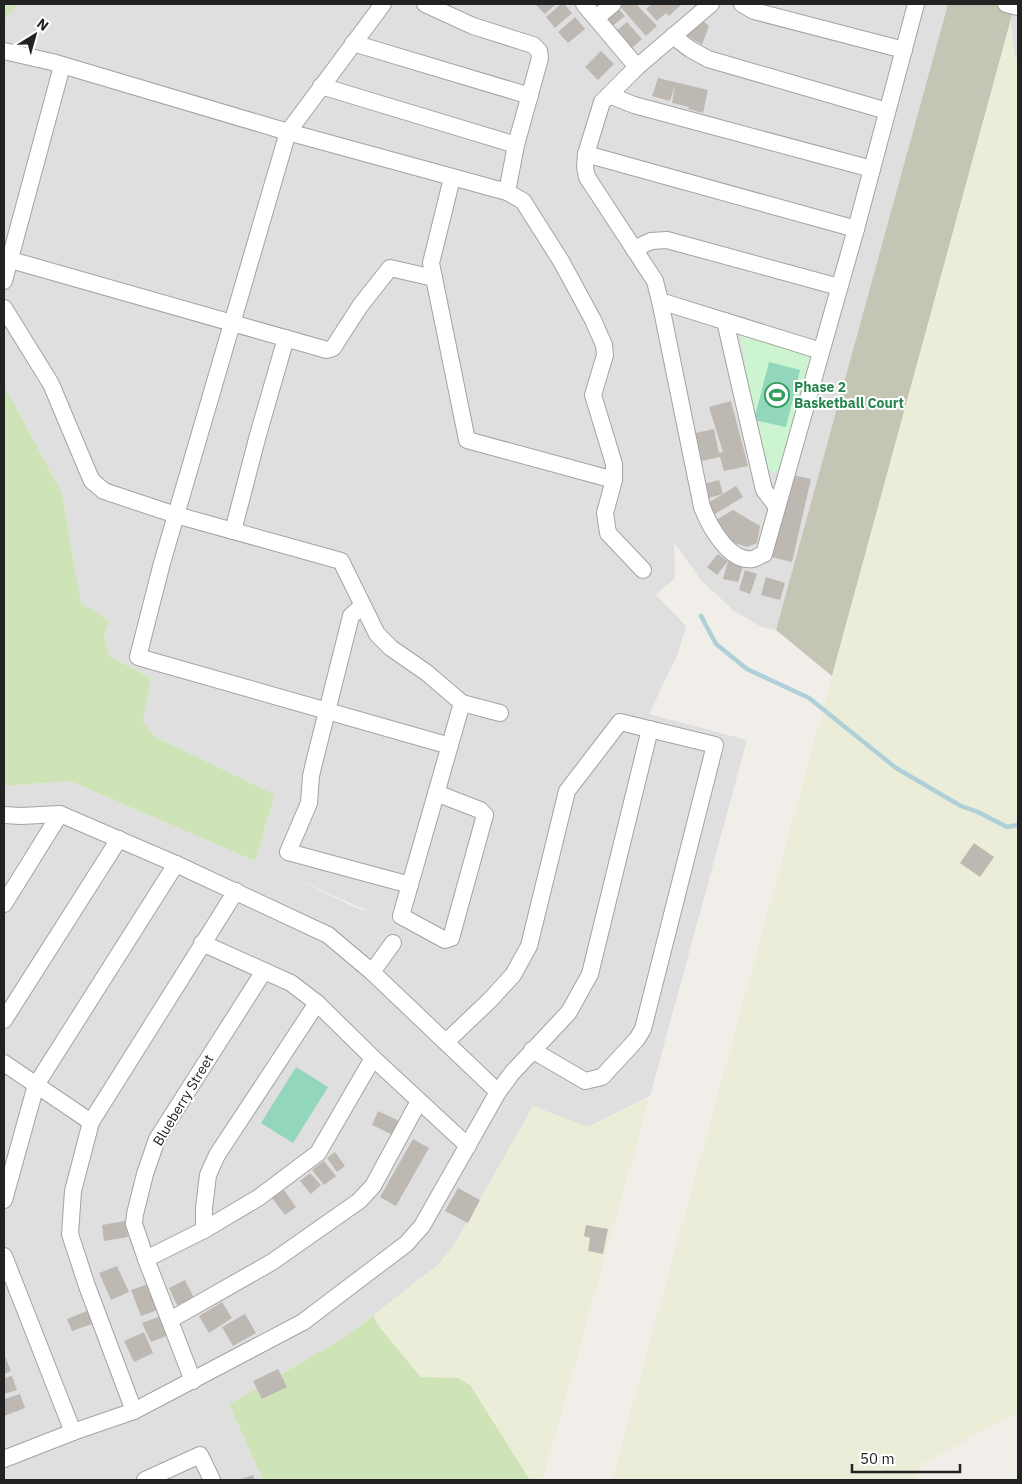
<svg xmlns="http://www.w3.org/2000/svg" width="1022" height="1484" font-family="'IBM Plex Sans',sans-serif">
<rect width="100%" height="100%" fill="#f1eeea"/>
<g fill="#e0dfdf" fill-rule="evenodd">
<path d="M19,4H948L776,630L762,627L734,611L701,580L674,542L675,578L656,595L686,626L678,653L649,714L747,740L650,1096L588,1127L468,1223L454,1245L439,1264L344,1338L229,1404L263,1480H4V786L70,781L255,861L275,796L155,737L143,722L151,678L109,656L104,635L110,621L81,603L62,493L4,385V20ZM289,876L366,910V911L352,906Z"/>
<polygon points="1015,4 1018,4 1018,59 1014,55 1011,22"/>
</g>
<polygon fill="#c5c5b6" points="948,4 1015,4 832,676 776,630"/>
<g fill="#ecedd8">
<polygon points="1011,22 1014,55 1018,59 1018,1413 921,1464 917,1480 612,1480"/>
<polygon points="650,1096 543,1480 530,1480 470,1385 458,1378 422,1377 377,1324 374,1315 439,1264 454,1245 533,1106 588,1127"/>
</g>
<g fill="#cee4b6">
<polygon points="4,4 19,4 4,20"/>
<polygon points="4,385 62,493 81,603 110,621 104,635 109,656 151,678 143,722 155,737 275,795 255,861 70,781 4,786"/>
<polygon points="374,1315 377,1324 421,1377 458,1378 470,1385 530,1480 263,1480 229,1404 344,1338"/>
</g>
<polygon fill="#cdf4d0" points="740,332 812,353 780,476 766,468 752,411"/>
<g fill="#92d6bb">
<polygon points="769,362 800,370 786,427 754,420"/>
<polygon points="296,1067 328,1087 293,1143 261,1123"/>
</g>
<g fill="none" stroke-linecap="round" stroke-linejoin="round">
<polyline stroke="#b0d0d9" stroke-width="4.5" points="704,621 701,616 716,644 747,669 809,698 896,768 961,806 978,812 1007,827 1018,825"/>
</g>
<g fill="#beb8b3">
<polygon points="535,4 556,4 545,14"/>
<polygon points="561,4 564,4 572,13 555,28 546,17"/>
<polygon points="618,4 636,4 657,26 646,36"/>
<polygon points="652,4 682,4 669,16 666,13 657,21 646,9"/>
<polygon points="615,5 625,16 610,28 600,16"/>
<polygon points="575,17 585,29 568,43 558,32"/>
<polygon points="699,17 709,26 702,45 682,32"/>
<polygon points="627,22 642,39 631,49 615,32"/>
<polygon points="601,51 614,64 598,80 585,67"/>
<polygon points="658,78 708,90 703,113 688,109 689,107 672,103 675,85 670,101 652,96"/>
<polygon points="731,401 748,466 724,471 720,457 697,462 691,434 714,429 719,453 723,452 709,407"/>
<polygon points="788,474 811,479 792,562 767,556"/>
<polygon points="719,480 723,494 705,499 701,485"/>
<polygon points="736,486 743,497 710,517 703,506"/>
<polygon points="733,510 760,526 757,543 747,547 734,543 720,531 716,520"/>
<polygon points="718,554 728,561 743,566 738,582 723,579 728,561 717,575 707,567"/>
<polygon points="745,570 757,574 750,594 739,590"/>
<polygon points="766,577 785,583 780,600 761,595"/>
<polygon points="974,843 994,857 980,877 960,863"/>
<polygon points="378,1111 399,1121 393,1135 372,1125"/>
<polygon points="413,1139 429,1148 396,1206 380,1197"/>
<polygon points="335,1152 345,1166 337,1172 327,1158"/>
<polygon points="324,1161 336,1176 324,1185 312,1170"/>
<polygon points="310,1173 321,1185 311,1194 300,1181"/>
<polygon points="458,1188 480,1200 468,1223 445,1211"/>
<polygon points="284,1190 296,1207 285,1215 272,1198"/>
<polygon points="125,1221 128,1237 104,1241 102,1225"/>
<polygon points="586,1225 608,1229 603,1254 588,1251 590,1238 584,1236"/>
<polygon points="117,1266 129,1292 111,1300 99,1273"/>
<polygon points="185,1280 194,1298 177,1305 169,1288"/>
<polygon points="148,1284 158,1310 141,1316 131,1290"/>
<polygon points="222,1302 232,1318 209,1333 199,1316"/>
<polygon points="87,1311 92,1324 72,1331 67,1319"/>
<polygon points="245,1314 256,1333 233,1346 222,1327"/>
<polygon points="161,1316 169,1335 151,1342 142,1323"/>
<polygon points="144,1332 153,1353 134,1362 124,1341"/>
<polygon points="4,1354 11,1371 4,1374"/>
<polygon points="278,1369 287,1387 262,1399 253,1381"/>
<polygon points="12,1376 17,1390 4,1394 4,1378"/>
<polygon points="20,1394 25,1408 4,1416 4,1399"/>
<polygon points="253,1475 255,1480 238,1480"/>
</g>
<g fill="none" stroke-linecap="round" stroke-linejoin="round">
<defs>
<g id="street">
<polyline points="383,4 288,132 162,563 138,657 450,746"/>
<polyline points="584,4 637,67"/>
<path d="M711,4L637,67L602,102L586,154L585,167L587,177L655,281L660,301L702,507C709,525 729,563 753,559C756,558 761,555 764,554L856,229L916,4"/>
<polyline points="742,4 754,11 904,50"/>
<polyline points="1006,4 1018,7"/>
<polyline points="596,18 613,4"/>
<polyline points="673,36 690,49 708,59 887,111"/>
<polyline points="353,43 530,96"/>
<polyline points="4,51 52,62 288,132 507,192 523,201 561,261 593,320 604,345 605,355 593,395 614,464 614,480 605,513 608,533 643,570"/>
<polyline points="321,86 516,145 540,58 539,51 533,45 473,26 425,4"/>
<polyline points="609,95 634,105 872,169"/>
<polyline points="586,154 856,229"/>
<polyline points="452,178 431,263 467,440 614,480"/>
<polyline points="507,192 516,145"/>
<polyline points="634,249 651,241 667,240 839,287"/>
<polyline points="4,258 327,350 333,348 360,306 390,268 434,278"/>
<polyline points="4,281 62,66"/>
<polyline points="660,301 821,351"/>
<polyline points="4,308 51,384 88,472 92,481 104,491 176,515 341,561 377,634 391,648 427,673 462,703 500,713"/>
<polyline points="725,321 764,490 777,507"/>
<polyline points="233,531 258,435 286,338"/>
<polyline points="362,606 351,616 315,759 311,776 309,803 288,852 410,885"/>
<polyline points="436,793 480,810 485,815 451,938 445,940 401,916 462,703"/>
<polyline points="4,815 21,816 60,814 176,864 328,935 372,972 498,1092"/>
<polyline points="4,904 60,814"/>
<polyline points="202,943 291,983 317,1003 373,1058 468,1146"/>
<polyline points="372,972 393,943"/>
<polyline points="4,1020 119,839"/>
<polyline points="446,1042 490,1000 513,975 529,946 567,791 620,722 715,745 643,1029 637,1039 602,1077 585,1081 532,1050"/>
<polyline points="4,1063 91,1122"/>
<polyline points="4,1200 36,1085 176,864"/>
<polyline points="204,1230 204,1208 208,1175 217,1155 317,1003"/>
<polyline points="4,1256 73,1432"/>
<polyline points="146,1259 204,1230 258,1198 318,1153 373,1058"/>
<polyline points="170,1320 272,1262 359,1201 373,1186 419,1101"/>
<polyline points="193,1381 146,1259 134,1224 135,1214 145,1174 157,1139 264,971"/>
<polyline points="134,1411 87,1286 70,1234 73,1191 91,1122 236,891"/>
<polyline points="4,1459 73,1432 134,1411 303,1322 406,1244 422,1226 498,1092 512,1073 569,1012 590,974 650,729"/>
<polyline points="145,1480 200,1455 212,1480"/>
</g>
</defs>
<use href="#street" stroke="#a3a3a3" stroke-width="18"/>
<use href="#street" stroke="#fff" stroke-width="16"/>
</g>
<defs>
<symbol id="stadium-ring" viewBox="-11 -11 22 22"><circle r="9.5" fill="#fff" stroke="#2e9e5b" stroke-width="1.5"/><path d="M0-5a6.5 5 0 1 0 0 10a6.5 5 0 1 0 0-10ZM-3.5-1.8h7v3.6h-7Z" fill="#2e9e5b"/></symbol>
</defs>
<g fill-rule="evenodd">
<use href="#stadium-ring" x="763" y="381" width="28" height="28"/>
</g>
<g text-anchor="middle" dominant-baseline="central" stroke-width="4" stroke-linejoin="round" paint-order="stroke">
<g font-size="14" font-weight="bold" fill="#27864d" stroke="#fff" text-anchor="start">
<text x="794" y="387">Phase 2<tspan x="794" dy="16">Basketball Court</tspan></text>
</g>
<g font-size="14" fill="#222" stroke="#fff">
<text transform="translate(183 1100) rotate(-59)">Blueberry Street</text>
</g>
</g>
<rect width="1022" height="1484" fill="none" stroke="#222222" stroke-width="10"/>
<g transform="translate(35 35) rotate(37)" stroke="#ffffff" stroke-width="4" paint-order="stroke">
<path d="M0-4L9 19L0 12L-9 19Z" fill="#222222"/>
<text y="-8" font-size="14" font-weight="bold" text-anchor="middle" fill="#222222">N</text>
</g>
<path d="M852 1464v8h108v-8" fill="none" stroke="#222222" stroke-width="2.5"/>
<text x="860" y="1464" font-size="15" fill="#222222" stroke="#ffffff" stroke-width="4" paint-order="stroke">50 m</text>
</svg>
